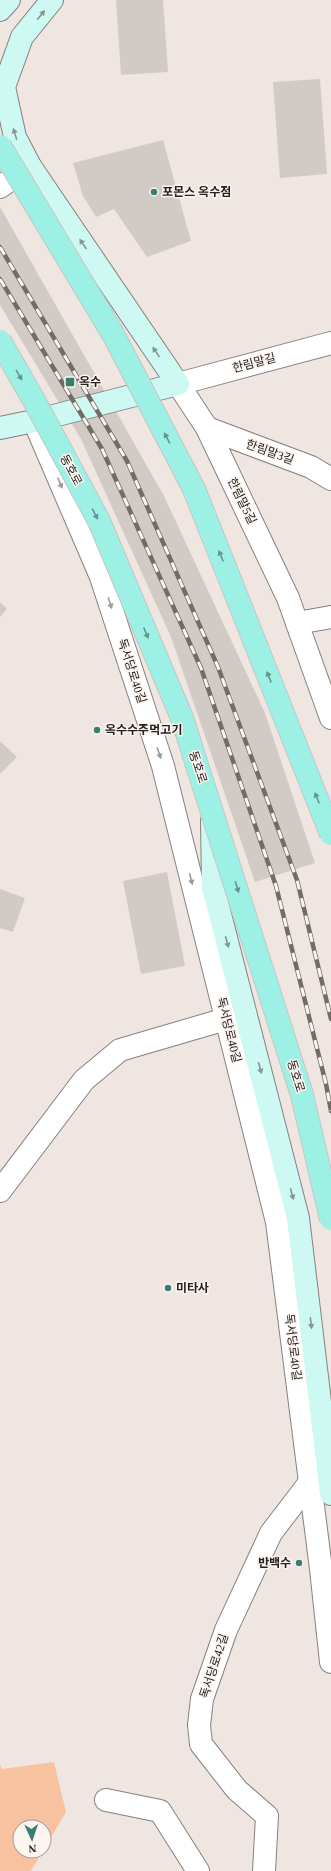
<svg xmlns="http://www.w3.org/2000/svg" width="331" height="1871" font-family="'Times New Roman','Noto Sans KR',serif">
<rect width="100%" height="100%" fill="#efe6e1"/>
<polygon fill="#f8c2a0" points="54,1762 66,1812 44,1849 44,1827 20,1827 20,1851 43,1851 31,1871 0,1871 0,1764 2,1769"/>
<g fill="#d2cac5">
<polygon points="116,0 163,0 168,72 121,75"/>
<polygon points="320,79 327,174 280,178 273,82"/>
<polygon points="163,140 191,241 147,257 114,209 96,217 83,196 73,163"/>
<polygon points="0,207 164,496 265,713 315,863 255,882 171,637 81,439 0,305"/>
<polygon points="0,602 7,609 0,617"/>
<polygon points="0,741 17,757 0,774"/>
<polygon points="167,872 185,966 141,974 123,881"/>
<polygon points="0,889 25,898 13,932 0,928"/>
</g>
<g fill="none" stroke-linecap="round" stroke-linejoin="round">
<defs>
<polyline id="pedestrian" points="0,187 30,166"/>
<g id="minor">
<polyline points="178,384 207,428 288,598 331,718"/>
<polyline points="34,421 101,577 163,766 277,1222 321,1569 331,1662"/>
<polyline points="207,428 311,467 331,479"/>
<polyline points="297,623 331,617"/>
<polyline points="0,1191 84,1080 120,1050 226,1019"/>
<polyline points="106,1800 160,1811 198,1871"/>
<polyline points="264,1871 267,1816 237,1790 201,1744 199,1725 202,1699 226,1630 271,1533 310,1482"/>
</g>
<polyline id="tertiary" points="178,384 331,343"/>
<g id="secondary">
<polyline points="0,10 9,0"/>
<polyline points="0,428 34,421 178,384 30,166 15,137 4,87 22,37 52,0"/>
<polyline points="212,821 213,887 298,1218 331,1494"/>
</g>
</defs>
<use href="#pedestrian" stroke="#87807b" stroke-width="24"/>
<use href="#minor" stroke="#87807b" stroke-width="24"/>
<use href="#tertiary" stroke="#87807b" stroke-width="24"/>
<use href="#secondary" stroke="#87807b" stroke-width="24"/>
<use href="#pedestrian" stroke="#fff" stroke-width="22"/>
<use href="#minor" stroke="#fff" stroke-width="22"/>
<use href="#tertiary" stroke="#fff" stroke-width="22"/>
<use href="#secondary" stroke="#cef8f2" stroke-width="22"/>
<defs>
<g id="rail">
<polyline points="0,247 127,461 218,667 297,880 331,1019"/>
<polyline points="0,279 102,449 201,668 276,886 326,1084 331,1111"/>
</g>
</defs>
<use href="#rail" stroke="#716c68" stroke-width="4.5"/>
<use href="#rail" stroke="#fcf4ee" stroke-width="3" stroke-dasharray="9" stroke-linecap="butt"/>
<defs>
<g id="primary-bridge">
<polyline points="0,146 113,334 194,489 331,834"/>
<polyline points="0,341 36,404 99,521 182,718 302,1095 331,1219"/>
</g>
</defs>
<use href="#primary-bridge" stroke="#c6c5c5" stroke-width="24" stroke-linecap="butt"/>
<use href="#primary-bridge" stroke="#9cf1e4" stroke-width="22"/>
</g>
<defs><path id="oneway-solid" d="M-6-.8H1V-3.2L6.5 0L1 3.2V.8H-6Z"/></defs>
<g fill="#829793">
<use href="#oneway-solid" transform="translate(41 15) rotate(-51)"/>
<use href="#oneway-solid" transform="translate(15 134) rotate(-107)"/>
<use href="#oneway-solid" transform="translate(83 244) rotate(-124)"/>
<use href="#oneway-solid" transform="translate(156 352) rotate(-124)"/>
<use href="#oneway-solid" transform="translate(227 942) rotate(75)"/>
<use href="#oneway-solid" transform="translate(260 1068) rotate(75)"/>
<use href="#oneway-solid" transform="translate(292 1194) rotate(75)"/>
<use href="#oneway-solid" transform="translate(311 1323) rotate(83)"/>
</g>
<g fill="#66938b">
<use href="#oneway-solid" transform="translate(19 375) rotate(60)"/>
<use href="#oneway-solid" transform="translate(167 438) rotate(-118)"/>
<use href="#oneway-solid" transform="translate(95 514) rotate(62)"/>
<use href="#oneway-solid" transform="translate(221 556) rotate(-112)"/>
<use href="#oneway-solid" transform="translate(146 633) rotate(67)"/>
<use href="#oneway-solid" transform="translate(269 677) rotate(-112)"/>
<use href="#oneway-solid" transform="translate(317 798) rotate(-112)"/>
<use href="#oneway-solid" transform="translate(237 887) rotate(73)"/>
</g>
<g fill="#9c9b9a">
<use href="#oneway-solid" transform="translate(60 483) rotate(67)"/>
<use href="#oneway-solid" transform="translate(110 603) rotate(72)"/>
<use href="#oneway-solid" transform="translate(159 753) rotate(72)"/>
<use href="#oneway-solid" transform="translate(191 879) rotate(76)"/>
</g>
<g fill="#397e72" stroke="#fcf4ee" stroke-width="1.5">
<circle cx="154" cy="192" r="4"/>
<rect x="65" y="377" width="10" height="10" rx="2"/>
<circle cx="97" cy="730" r="4"/>
<circle cx="168" cy="1288" r="4"/>
<circle cx="299" cy="1563" r="4"/>
</g>
<g text-anchor="middle" dominant-baseline="central" stroke-width="3" stroke-linejoin="round" paint-order="stroke">
<g font-size="12" font-weight="bold" fill="#24211f" stroke="#fcf4ee" text-anchor="start">
<text x="162" y="192">포몬스 옥수점</text>
<text x="79" y="382">옥수</text>
<text x="105" y="730">옥수수주먹고기</text>
<text x="176" y="1288">미타사</text>
<text x="291" y="1563" text-anchor="end">반백수</text>
</g>
<g font-size="12" fill="#24211f" stroke="#fcf4ee">
<text transform="translate(254 363) rotate(-15)">한림말길</text>
<text transform="translate(270 452) rotate(20)">한림말3길</text>
<text transform="translate(71 470) rotate(62)">동호로</text>
<text transform="translate(242 501) rotate(64)">한림말5길</text>
<text transform="translate(132 671) rotate(72)">독서당로40길</text>
<text transform="translate(198 767) rotate(72)">동호로</text>
<text transform="translate(229 1030) rotate(76)">독서당로40길</text>
<text transform="translate(296 1076) rotate(73)">동호로</text>
<text transform="translate(293 1347) rotate(83)">독서당로40길</text>
<text transform="translate(214 1666) rotate(-72)">독서당로42길</text>
</g>
</g>
<g transform="translate(32 1839) rotate(177)"><circle r="19" fill="#fcf4ee" stroke="#a6a09b"/>
<path d="M0-3L7 15L0 10L-7 15Z" fill="#397e72"/>
<text y="-6" font-size="11" font-weight="bold" text-anchor="middle" fill="#24211f">N</text>
</g>
</svg>
